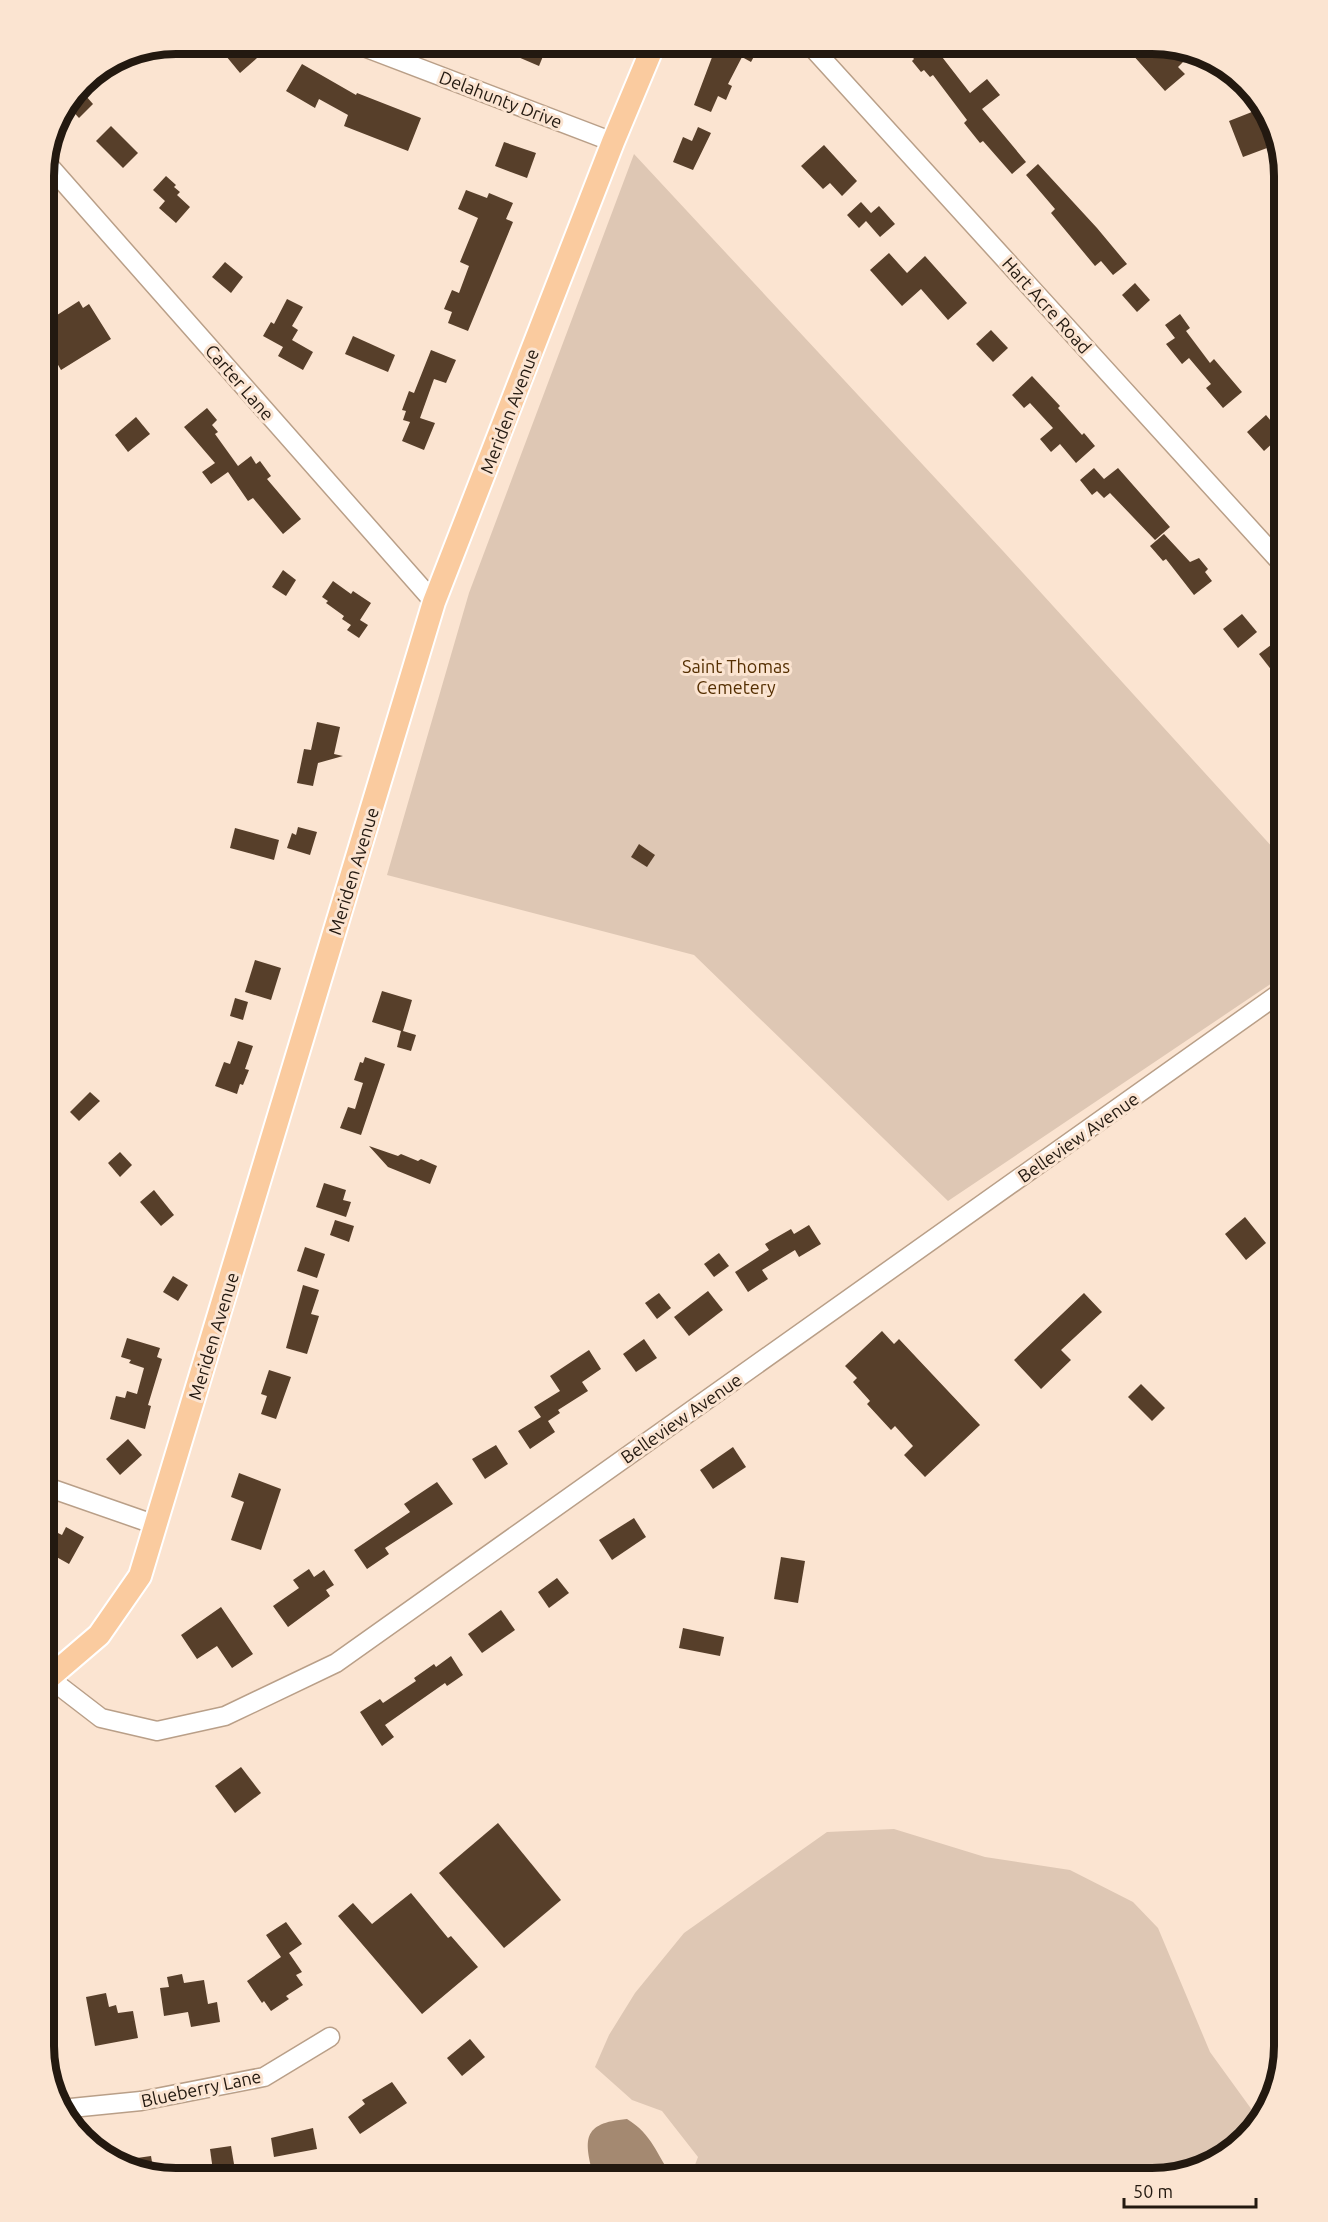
<svg xmlns="http://www.w3.org/2000/svg" width="1328" height="2222" font-family="Ubuntu,sans-serif">
<rect width="100%" height="100%" fill="#fbe4d1"/>
<g fill="#dec7b4">
<polygon points="634,154 1003,551 1284,860 1284,975 948,1201 694,955 387,875 469,593"/>
<polygon points="894,1829 985,1857 1070,1870 1133,1902 1158,1928 1210,2052 1260,2121 1210,2165 1152,2178 690,2178 698,2157 662,2111 632,2100 595,2067 609,2035 635,1993 684,1933 827,1832"/>
</g>
<path fill="#a48971" d="M627,2119C652,2134 657,2155 673,2178H594C584,2140 581,2123 627,2119Z"/>
<g fill="#573f2a">
<polygon points="224,44 245,44 257,58 240,73 226,56 231,52"/>
<polygon points="515,44 548,44 539,66 511,54"/>
<polygon points="717,44 749,44 758,49 751,62 742,57 728,84 732,86 726,100 718,96 711,112 694,105"/>
<polygon points="915,44 932,44 970,93 987,79 1000,95 982,109 1026,162 1012,174 983,141 980,143 964,123 967,120 933,75 930,77 924,70 921,72 912,61 914,59 907,50"/>
<polygon points="1123,44 1161,44 1173,48 1183,62 1178,67 1185,74 1165,91"/>
<polygon points="302,64 356,95 357,93 421,118 408,151 344,126 348,115 319,99 315,108 286,91"/>
<polygon points="79,88 93,104 79,118 67,105"/>
<polygon points="1262,108 1271,118 1276,141 1266,145 1267,148 1243,157 1229,121"/>
<polygon points="111,126 138,153 123,168 96,141"/>
<polygon points="698,127 711,133 693,170 673,162 683,137 692,141"/>
<polygon points="504,142 536,153 527,178 495,166"/>
<polygon points="824,145 857,181 842,196 830,183 823,189 801,166"/>
<polygon points="1038,164 1097,228 1127,264 1113,275 1101,261 1095,266 1051,213 1055,209 1026,175"/>
<polygon points="166,176 176,185 174,187 180,192 177,195 190,207 176,223 159,208 165,201 153,190"/>
<polygon points="466,190 487,198 489,193 513,203 506,219 513,222 468,331 448,323 452,312 444,309 452,290 459,293 469,266 460,262 478,218 458,209"/>
<polygon points="861,202 871,213 879,206 895,224 880,237 866,221 859,228 847,215"/>
<polygon points="889,253 907,273 925,256 967,303 948,320 921,289 902,306 870,270"/>
<polygon points="225,262 243,277 231,293 212,277"/>
<polygon points="1135,283 1150,300 1137,312 1122,295"/>
<polygon points="287,299 303,307 292,326 298,330 292,340 313,352 303,370 278,356 283,347 263,336 271,322 274,324"/>
<polygon points="79,301 83,308 89,304 111,339 61,370 50,351 44,355 44,302 54,317"/>
<polygon points="1180,314 1190,328 1186,331 1210,363 1214,359 1242,392 1223,408 1206,388 1211,384 1189,358 1182,364 1166,344 1175,338 1165,325"/>
<polygon points="991,330 1008,348 993,362 976,344"/>
<polygon points="353,336 395,355 388,372 345,354"/>
<polygon points="431,350 456,360 446,383 434,379 420,418 435,423 424,450 402,441 410,422 403,420 406,411 402,410 409,391 414,393"/>
<polygon points="1032,376 1060,406 1058,408 1082,435 1084,433 1095,446 1076,463 1060,444 1051,452 1040,439 1053,428 1030,403 1024,408 1012,395"/>
<polygon points="207,408 217,420 212,425 218,432 215,434 238,466 251,456 256,464 260,461 271,476 267,479 301,519 283,534 253,498 248,501 228,472 211,484 202,472 215,463 184,427"/>
<polygon points="1266,415 1280,432 1273,439 1275,441 1264,451 1247,432"/>
<polygon points="136,417 150,434 128,452 115,435"/>
<polygon points="1094,468 1104,479 1118,468 1170,527 1155,540 1110,493 1104,498 1097,491 1092,495 1080,480"/>
<polygon points="1164,534 1190,562 1199,558 1208,569 1205,572 1212,581 1194,595 1166,559 1163,561 1150,546"/>
<polygon points="283,570 296,580 286,596 272,587"/>
<polygon points="333,581 351,594 353,591 371,603 360,620 368,625 359,638 347,630 351,625 342,619 344,616 326,603 328,601 322,597"/>
<polygon points="1242,614 1257,632 1238,648 1223,629"/>
<polygon points="1275,642 1284,654 1284,686 1259,654"/>
<polygon points="317,722 340,727 334,754 343,756 318,763 313,786 297,783 304,749 311,750"/>
<polygon points="298,827 317,832 310,855 287,848 292,833 296,835"/>
<polygon points="235,828 279,840 274,860 230,848"/>
<polygon points="639,844 655,855 647,867 631,857"/>
<polygon points="255,960 281,968 271,1000 245,992"/>
<polygon points="382,991 412,1000 403,1031 416,1035 411,1051 397,1047 401,1031 372,1022"/>
<polygon points="235,998 248,1002 243,1020 230,1016"/>
<polygon points="238,1041 253,1046 245,1069 249,1070 243,1085 240,1084 237,1094 215,1086 224,1062 230,1064"/>
<polygon points="365,1057 385,1064 361,1135 340,1128 348,1107 355,1109 363,1083 354,1080 360,1062 363,1063"/>
<polygon points="90,1092 100,1101 79,1121 70,1112"/>
<polygon points="369,1146 398,1156 401,1154 418,1161 421,1159 437,1166 430,1184 388,1167"/>
<polygon points="120,1152 132,1165 120,1177 108,1163"/>
<polygon points="324,1183 346,1190 343,1200 351,1202 346,1217 316,1207"/>
<polygon points="154,1190 174,1215 161,1226 140,1202"/>
<polygon points="1245,1217 1266,1243 1246,1260 1225,1234"/>
<polygon points="335,1220 354,1226 349,1242 330,1235"/>
<polygon points="809,1225 821,1244 799,1257 795,1250 762,1270 768,1279 748,1292 735,1272 769,1250 765,1244 791,1229 794,1234"/>
<polygon points="305,1247 325,1254 317,1278 297,1271"/>
<polygon points="719,1253 729,1266 714,1277 704,1264"/>
<polygon points="173,1276 188,1285 178,1301 163,1292"/>
<polygon points="303,1285 319,1290 311,1314 319,1316 307,1354 286,1348"/>
<polygon points="708,1291 723,1310 689,1336 674,1317"/>
<polygon points="659,1293 671,1308 657,1319 645,1303"/>
<polygon points="1084,1293 1102,1312 1061,1350 1071,1360 1041,1389 1014,1360"/>
<polygon points="882,1331 894,1344 899,1339 980,1425 925,1477 904,1455 913,1446 895,1426 891,1430 867,1404 870,1401 853,1382 857,1378 845,1366"/>
<polygon points="127,1338 160,1348 157,1357 162,1359 148,1405 151,1406 145,1429 110,1419 116,1396 125,1398 127,1391 137,1394 144,1368 129,1363 131,1360 121,1357"/>
<polygon points="644,1339 657,1358 636,1372 623,1354"/>
<polygon points="589,1350 601,1369 582,1382 588,1391 558,1410 560,1413 548,1421 555,1432 530,1449 518,1431 541,1417 534,1407 560,1391 550,1376"/>
<polygon points="269,1370 291,1377 276,1419 261,1414 267,1396 261,1394"/>
<polygon points="1141,1384 1165,1408 1152,1421 1128,1397"/>
<polygon points="128,1439 142,1455 120,1475 106,1459"/>
<polygon points="496,1445 508,1464 485,1479 472,1459"/>
<polygon points="733,1447 746,1467 713,1489 700,1470"/>
<polygon points="239,1473 281,1489 261,1550 231,1540 244,1502 231,1497"/>
<polygon points="437,1482 453,1504 385,1548 389,1554 367,1569 354,1550 410,1512 404,1504"/>
<polygon points="634,1518 646,1537 612,1560 599,1540"/>
<polygon points="44,1526 62,1535 66,1527 84,1537 69,1564 44,1550"/>
<polygon points="781,1557 805,1561 798,1603 774,1599"/>
<polygon points="309,1569 314,1577 324,1570 334,1585 326,1590 330,1596 288,1627 273,1606 299,1588 293,1580"/>
<polygon points="557,1578 569,1593 549,1608 538,1592"/>
<polygon points="221,1607 253,1654 232,1668 217,1646 197,1659 181,1635"/>
<polygon points="501,1610 515,1630 482,1653 468,1634"/>
<polygon points="683,1628 724,1637 720,1656 679,1648"/>
<polygon points="451,1656 463,1675 447,1686 445,1683 385,1725 394,1737 382,1746 360,1712 380,1699 383,1703 416,1681 414,1678 434,1664 436,1667"/>
<polygon points="241,1767 261,1793 235,1813 215,1786"/>
<polygon points="498,1823 561,1900 504,1948 439,1873"/>
<polygon points="411,1893 448,1938 451,1936 478,1967 422,2014 338,1916 353,1903 372,1924"/>
<polygon points="286,1922 302,1944 289,1953 302,1972 296,1975 303,1985 286,1996 289,1999 271,2011 264,2001 262,2003 247,1981 281,1957 266,1935"/>
<polygon points="182,1974 184,1983 204,1980 208,2004 217,2002 220,2022 191,2027 188,2012 164,2016 160,1988 169,1987 167,1977"/>
<polygon points="106,1993 109,2007 116,2005 118,2013 133,2011 138,2038 95,2046 86,1997"/>
<polygon points="470,2039 485,2057 462,2076 447,2058"/>
<polygon points="392,2082 407,2103 360,2134 348,2117 365,2104 362,2100"/>
<polygon points="313,2128 317,2149 274,2157 271,2138"/>
<polygon points="231,2146 235,2170 231,2178 214,2178 210,2149"/>
<polygon points="151,2156 154,2174 116,2161"/>
</g>
<g fill="none" stroke-linecap="round" stroke-linejoin="round">
<defs>
<g id="minor">
<polyline points="356,44 613,142"/>
<polyline points="809,44 1284,566"/>
<polyline points="45,161 434,602"/>
<polyline points="44,1486 156,1525"/>
<polyline points="49,1678 101,1718 157,1731 225,1716 336,1663 1284,990"/>
<polyline points="61,2109 141,2101 264,2077 330,2037"/>
</g>
<polyline id="major" points="44,1682 99,1635 140,1576 434,602 613,142 654,44"/>
</defs>
<use href="#minor" stroke="#b99f88" stroke-width="21"/>
<use href="#major" stroke="#fff" stroke-width="26"/>
<use href="#minor" stroke="#fff" stroke-width="18"/>
<use href="#major" stroke="#facb9f" stroke-width="22"/>
</g>
<g text-anchor="middle" dominant-baseline="central" stroke-width="6" stroke-linejoin="round" paint-order="stroke">
<g font-size="18" fill="#231910" stroke="#fbe4d1">
<text transform="translate(501 99) rotate(21)">Delahunty Drive</text>
<text transform="translate(1047 305) rotate(48)">Hart Acre Road</text>
<text transform="translate(240 382) rotate(49)">Carter Lane</text>
<text transform="translate(509 411) rotate(-69)">Meriden Avenue</text>
<text transform="translate(353 871) rotate(-73)">Meriden Avenue</text>
<text transform="translate(1078 1137) rotate(-35)">Belleview Avenue</text>
<text transform="translate(213 1336) rotate(-73)">Meriden Avenue</text>
<text transform="translate(681 1418) rotate(-35)">Belleview Avenue</text>
<text transform="translate(201 2088) rotate(-12)">Blueberry Lane</text>
</g>
<g font-size="18" fill="#552f02" stroke="#fbe4d1">
<text x="736" y="666">Saint Thomas<tspan x="736" dy="21">Cemetery</tspan></text>
</g>
</g>
<path d="M0 0H1328V2222H0ZM176 54H1152A122 122 0 0 1 1274 176V2046A122 122 0 0 1 1152 2168H176A122 122 0 0 1 54 2046V176A122 122 0 0 1 176 54Z" fill="#fbe4d1" fill-rule="evenodd"/>
<path fill="none" stroke="#231910" stroke-width="8" d="M176 54H1152A122 122 0 0 1 1274 176V2046A122 122 0 0 1 1152 2168H176A122 122 0 0 1 54 2046V176A122 122 0 0 1 176 54Z"/>
<path d="M1124 2198v9h132v-9" fill="none" stroke="#231910" stroke-width="3"/>
<text x="1133" y="2198" font-size="18" fill="#231910" stroke="#fbe4d1" stroke-width="4.5" paint-order="stroke">50 m</text>
</svg>
